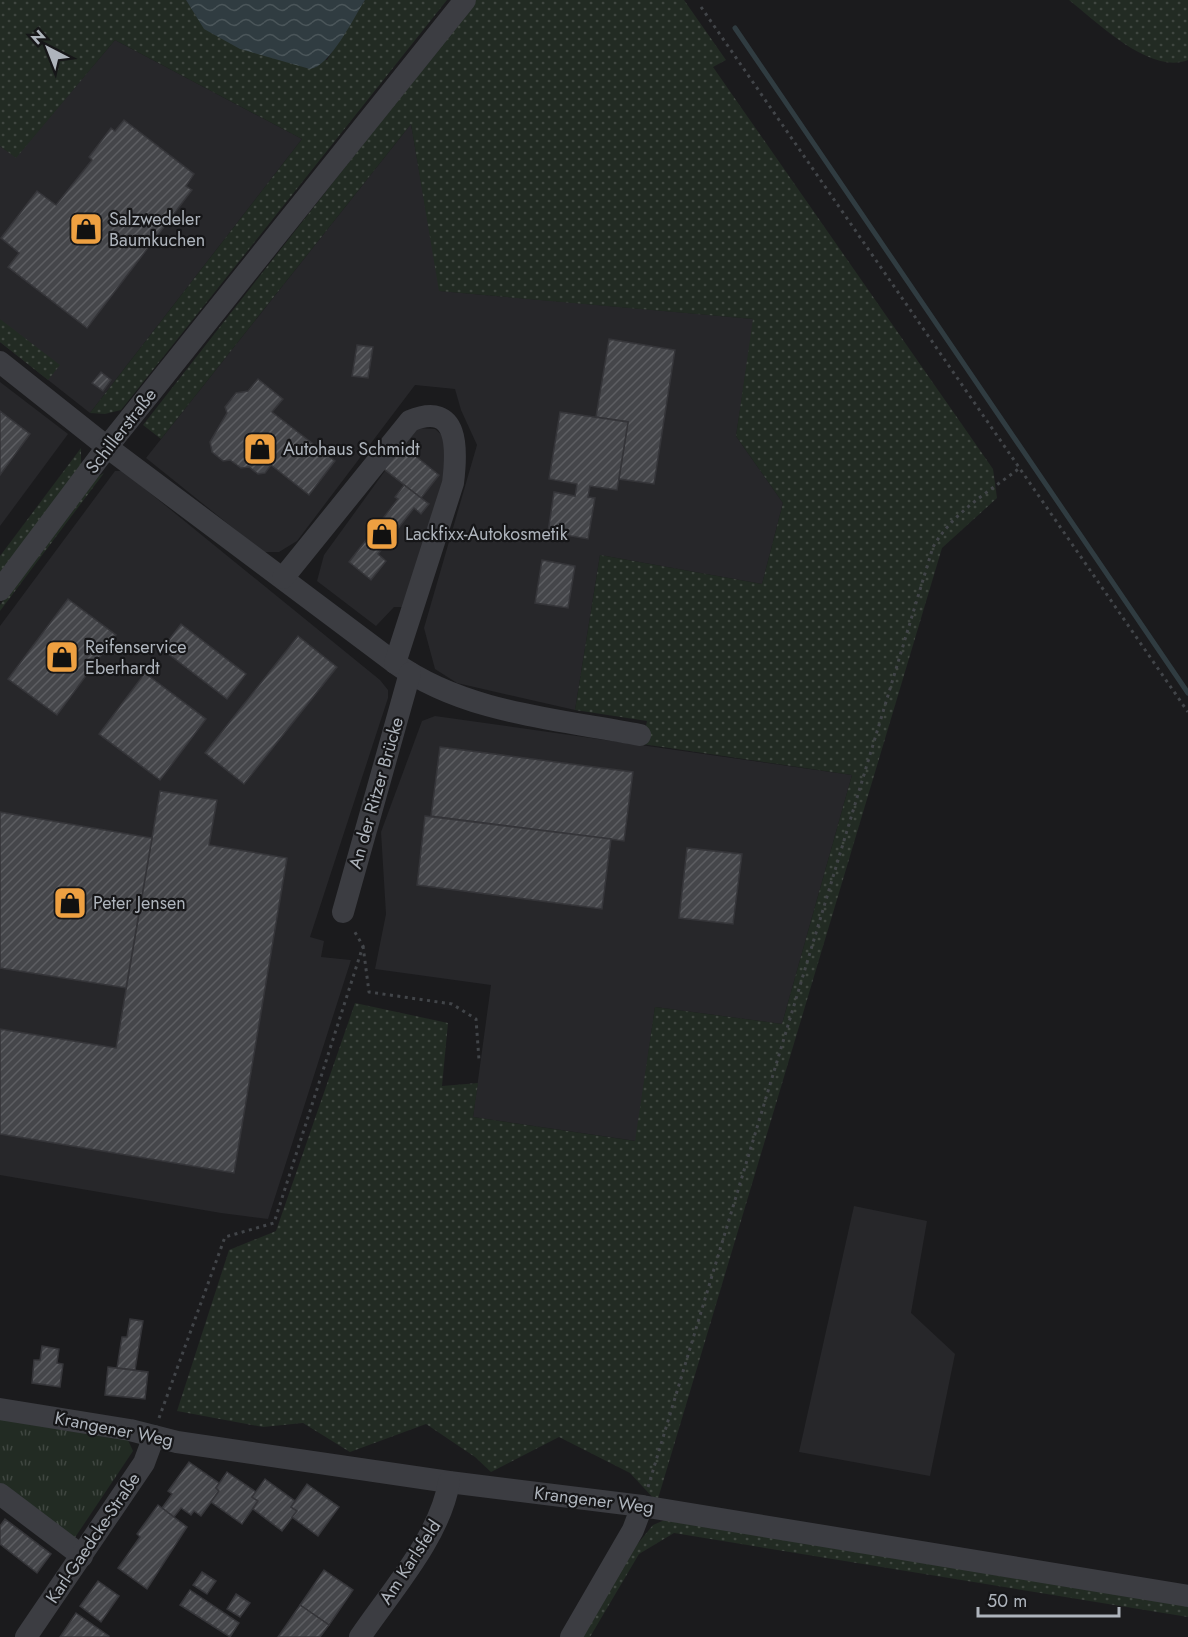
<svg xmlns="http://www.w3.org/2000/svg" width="1188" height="1637" font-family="Jost,sans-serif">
<defs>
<pattern id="grass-dots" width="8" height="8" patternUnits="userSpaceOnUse" patternTransform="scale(1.5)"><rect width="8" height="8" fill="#222b23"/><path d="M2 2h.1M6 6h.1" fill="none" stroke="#404741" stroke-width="1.8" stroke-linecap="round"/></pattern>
<pattern id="park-tufts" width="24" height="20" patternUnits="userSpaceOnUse" patternTransform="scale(1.5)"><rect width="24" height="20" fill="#222b23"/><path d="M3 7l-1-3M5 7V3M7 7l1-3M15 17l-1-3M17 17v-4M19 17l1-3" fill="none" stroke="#404741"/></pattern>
<pattern id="water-waves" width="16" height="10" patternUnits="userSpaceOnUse" patternTransform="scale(1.5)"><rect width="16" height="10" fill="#303c41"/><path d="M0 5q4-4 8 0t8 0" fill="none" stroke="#4b565a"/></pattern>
<pattern id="building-hatch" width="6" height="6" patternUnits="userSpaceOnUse" patternTransform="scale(1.5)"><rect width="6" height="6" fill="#45464a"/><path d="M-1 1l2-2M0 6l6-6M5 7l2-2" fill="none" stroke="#5d5e62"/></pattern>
</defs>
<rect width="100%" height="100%" fill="#1b1b1d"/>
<g fill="#27272a">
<polygon points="115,40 302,139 90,413 0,342 0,146 16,157"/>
<polygon points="411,124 440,291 754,319 736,436 783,503 762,584 600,555 575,710 457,683 435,669 424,628 477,445 461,410 455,389 415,385 297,541 279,552 263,552 146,458"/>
<polygon points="0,382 68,434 0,526"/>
<polygon points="416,428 435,429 445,438 447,477 405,607 394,607 376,626 317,581 324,555"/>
<polygon points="115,471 123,471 380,680 388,690 388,698 310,937 324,941 321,957 351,960 268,1219 221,1213 0,1175 0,626"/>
<polygon points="435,716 852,775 782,1024 655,1007 636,1141 473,1117 491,985 375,969 386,914 381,832 422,721"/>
<polygon points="854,1206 927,1221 911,1313 955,1354 930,1476 799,1452"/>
</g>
<g fill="url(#grass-dots)">
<polygon points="0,0 186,0 205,29 327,60 365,0 447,0 121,410 105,414 90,413 302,139 115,40 16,158 0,146"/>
<polygon points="476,0 684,0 726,60 713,67 993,469 997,498 942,548 657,1502 630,1473 559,1437 491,1472 475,1457 426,1424 350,1452 303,1423 263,1427 177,1411 229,1250 276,1231 355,1003 448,1023 442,1086 478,1083 473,1117 635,1141 655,1007 782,1024 852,775 642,744 647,721 575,710 600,555 762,584 783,503 736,436 753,319 439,291 411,124 161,439 143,425"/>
<path d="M1069,0H1188V60C1150,75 1097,22 1069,0Z"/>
<polygon points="0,319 60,365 48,380 0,342"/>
<polygon points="81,448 81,467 0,574 0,556"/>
<polygon points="104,473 0,611 0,605 96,478"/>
<polygon points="669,1518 1188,1605 1188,1617 674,1533 639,1554 590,1637 580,1637 630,1553 653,1525"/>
</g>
<polygon fill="url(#park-tufts)" points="0,1417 127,1438 133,1451 74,1539 0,1483"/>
<path fill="url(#water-waves)" d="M186,0H365C354,17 330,67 310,69L240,49L204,29Z"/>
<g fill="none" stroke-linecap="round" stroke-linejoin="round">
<polyline stroke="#303c41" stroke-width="5" points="735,28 1188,693"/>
</g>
<g fill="url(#building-hatch)" stroke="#353539" stroke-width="1.5">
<polygon points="124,120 194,174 186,186 192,190 87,328 8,267 19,253 1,238 37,191 56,205 92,160 89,157 111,128 115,131"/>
<polygon points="609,339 675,350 654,484 619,479 628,422 596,417"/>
<polygon points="357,345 373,347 368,378 352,376"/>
<polygon points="101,372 111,380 103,391 92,383"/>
<polygon points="258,379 283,399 272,412 335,461 309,495 271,465 265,473 258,474 249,467 241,468 230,460 223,461 212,452 210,442 227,413 225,407 236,393 248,391"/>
<polygon points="0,411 30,434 0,475"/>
<polygon points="560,412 628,422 617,490 590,486 588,497 595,498 588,539 548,532 554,492 575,496 577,484 549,479"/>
<polygon points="402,445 439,475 421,498 384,469"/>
<polygon points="404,485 429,504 421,514 414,508 378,554 386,561 371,580 349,562 398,499 395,497"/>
<polygon points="542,560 575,566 568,608 535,603"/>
<polygon points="68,599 116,635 57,715 8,679"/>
<polygon points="181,624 246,674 227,699 162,649"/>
<polygon points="298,636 337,667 244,784 205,753"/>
<polygon points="145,673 206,719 160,780 99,734"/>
<polygon points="440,747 633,772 624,841 431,816"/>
<polygon points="160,791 217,800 209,845 287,858 234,1173 0,1134 0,1029 116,1048"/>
<polygon points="0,812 152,838 126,988 0,968"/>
<polygon points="425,816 611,839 602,909 417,885"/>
<polygon points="687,848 742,854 733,924 679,918"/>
<polygon points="130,1319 143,1321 135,1370 117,1368 122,1337 127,1337"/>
<polygon points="42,1346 59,1349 57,1363 63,1364 60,1387 32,1383 34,1360 40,1360"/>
<polygon points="108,1367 148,1372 145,1399 105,1395"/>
<polygon points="189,1462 219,1483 216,1488 219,1491 201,1516 194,1511 191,1515 181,1508 174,1517 162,1508 172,1494 168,1491"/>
<polygon points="227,1472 256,1492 252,1497 258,1501 242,1524 211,1502 219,1491 216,1488"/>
<polygon points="265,1479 295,1501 291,1507 297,1511 282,1531 253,1509 258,1501 252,1497"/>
<polygon points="307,1484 339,1507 318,1536 292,1517 297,1511 291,1507"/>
<polygon points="158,1505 187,1527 147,1589 118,1568 140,1537 137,1534"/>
<polygon points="5,1519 51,1554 37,1573 0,1544 0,1526"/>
<polygon points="324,1570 353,1590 329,1625 300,1605"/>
<polygon points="202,1572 216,1581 207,1594 193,1585"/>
<polygon points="98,1581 119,1596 101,1622 80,1606"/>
<polygon points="190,1590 239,1623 230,1637 180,1605"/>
<polygon points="236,1594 250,1603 240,1617 227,1609"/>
<polygon points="300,1605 329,1625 320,1637 278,1637"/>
<polygon points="76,1613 109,1636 108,1637 60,1637"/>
</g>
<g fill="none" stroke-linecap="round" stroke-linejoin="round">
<g stroke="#424549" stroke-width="3" stroke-dasharray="3 4.5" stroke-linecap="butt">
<polyline points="701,7 1188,712"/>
<polyline points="363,946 369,992 452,1004 476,1019 479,1060"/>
<polyline points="159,1418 225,1237 274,1223 363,946 353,929"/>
<path d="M648,1487L933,547C953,512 990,491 1021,467"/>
</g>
<g stroke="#3c3d42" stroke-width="22">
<path d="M0,362L107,447L395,663C465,713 557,719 640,735"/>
<path d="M283,578L410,421C460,400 457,451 453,483L395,663"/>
<polyline points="0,590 107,447 465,0"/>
<polyline points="343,912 410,673"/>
<polyline points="0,1409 130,1430 177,1442 449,1482 642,1506 1188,1596"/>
<polyline points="0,1494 82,1556"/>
<polyline points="26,1637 144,1463 154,1436"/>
<path d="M360,1637C391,1591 440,1537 449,1482"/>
<polyline points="571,1637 633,1530 642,1506"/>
</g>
</g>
<defs>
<symbol id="shop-square" viewBox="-11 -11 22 22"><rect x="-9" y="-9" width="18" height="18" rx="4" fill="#eea041" stroke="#161618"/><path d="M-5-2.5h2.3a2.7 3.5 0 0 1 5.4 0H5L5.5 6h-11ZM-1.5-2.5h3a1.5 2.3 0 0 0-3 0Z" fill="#111"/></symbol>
</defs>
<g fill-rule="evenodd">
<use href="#shop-square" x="67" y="210" width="38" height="38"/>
<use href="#shop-square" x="241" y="430" width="38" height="38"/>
<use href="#shop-square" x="363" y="515" width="38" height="38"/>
<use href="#shop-square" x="43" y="638" width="38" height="38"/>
<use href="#shop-square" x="51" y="884" width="38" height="38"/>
</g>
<g text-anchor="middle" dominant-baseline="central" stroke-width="4.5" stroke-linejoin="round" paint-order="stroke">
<g font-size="18" fill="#aeb4bc" stroke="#161618" text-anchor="start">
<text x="109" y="219">Salzwedeler<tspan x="109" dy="21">Baumkuchen</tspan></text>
<text x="283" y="449">Autohaus Schmidt</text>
<text x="405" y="534">Lackfixx-Autokosmetik</text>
<text x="85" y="647">Reifenservice<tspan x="85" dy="21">Eberhardt</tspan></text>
<text x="93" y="903">Peter Jensen</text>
</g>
<g font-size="18" fill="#aeb4bc" stroke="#161618">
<text transform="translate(121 431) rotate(-52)">Schillerstraße</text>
<text transform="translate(376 793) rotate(-74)">An der Ritzer Brücke</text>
<text transform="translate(114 1429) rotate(11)">Krangener Weg</text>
<text transform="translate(594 1500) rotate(7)">Krangener Weg</text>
<text transform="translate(93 1538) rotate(-56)">Karl-Gaedcke-Straße</text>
<text transform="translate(410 1562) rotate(-57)">Am Karlsfeld</text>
</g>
</g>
<g transform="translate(48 48) rotate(318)" stroke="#161618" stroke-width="4.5" paint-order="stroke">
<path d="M0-4.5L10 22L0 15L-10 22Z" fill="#aeb4bc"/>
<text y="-9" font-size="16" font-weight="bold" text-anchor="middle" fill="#aeb4bc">N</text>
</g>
<path d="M978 1607v9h141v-9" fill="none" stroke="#aeb4bc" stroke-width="3"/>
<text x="987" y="1607" font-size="18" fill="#aeb4bc" stroke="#161618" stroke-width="4.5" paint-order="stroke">50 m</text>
</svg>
